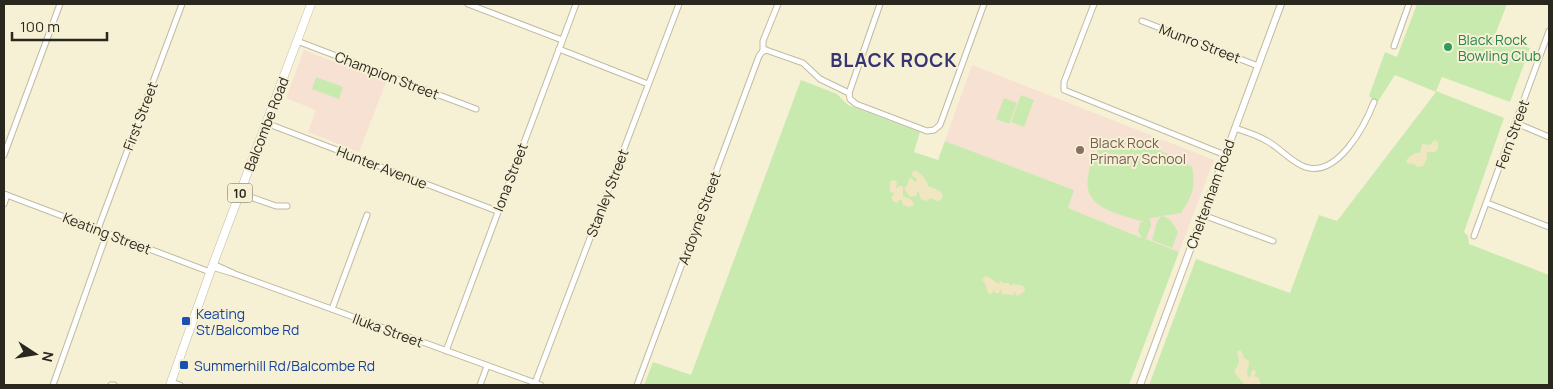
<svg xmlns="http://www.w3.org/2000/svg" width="1553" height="389" font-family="Manrope,sans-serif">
<rect width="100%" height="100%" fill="#f6f0d5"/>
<g fill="#f6e1d3">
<polygon points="304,50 386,82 359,152 308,132 316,110 286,98"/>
<polygon points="972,65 1214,160 1179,252 1067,208 1074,190 945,141"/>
</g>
<g fill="#c9eaaf">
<polygon points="1417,4 1507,4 1495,35 1530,48 1510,102 1442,77 1436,91 1504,118 1464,232 1468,236 1469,244 1549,275 1549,385 1149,385 1196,259 1290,293 1319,215 1337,221 1436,92 1395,75 1377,103 1369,96 1385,52 1397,57"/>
<polygon points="316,77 343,87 339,99 312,89"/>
<path d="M801,80L837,94L848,105L920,132L914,152L938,160L945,141L1074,190L1068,208L1142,238L1138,231L1140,223L1144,220L1140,221C1123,215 1092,210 1088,189C1086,180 1090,169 1091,161H1094L1098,149H1105L1106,148C1114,147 1117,144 1122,138C1146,145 1171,153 1192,167C1196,188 1192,196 1181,213L1162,216C1171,218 1174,225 1178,232L1172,248L1152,240L1157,222L1161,216L1148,219L1150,220L1151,225L1146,239L1179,252L1129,385H644L653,362L691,375Z"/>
<polygon points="1021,95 1034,100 1024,127 1011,122"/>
<polygon points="1004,98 1017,103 1009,124 996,119"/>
</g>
<g fill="#f0e6c1">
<path d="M1434,140L1438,142V149L1435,152H1427V158L1423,166L1417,167L1414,164L1407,163L1406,161C1409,157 1415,152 1420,153L1422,144L1430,145Z"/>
<path d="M914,170C920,172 927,180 928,186L940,191L943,195L941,200L937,201L930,198L927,201L921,199L918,191L916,196L910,197L904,188L907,186L910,177L914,181H917V179L911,175Z"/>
<polygon points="894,180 897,182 896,189 899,186 903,186 903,196 912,200 914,205 909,207 903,205 902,200 899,200 897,203 893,201 891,197 895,193 890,192 890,182"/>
<polygon points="987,276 999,284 1000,281 1003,283 1009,283 1011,287 1012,284 1021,285 1024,287 1025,291 1018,296 1016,295 1015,291 1014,295 1002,294 1001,288 999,293 995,293 994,289 992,294 988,293 986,285 982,280 984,277"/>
<path d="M1240,350L1242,352L1244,358L1249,361C1249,369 1244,372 1250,378L1252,370H1255L1256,372L1254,376L1259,378V381L1262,385H1245L1234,372L1239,362L1237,352Z"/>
</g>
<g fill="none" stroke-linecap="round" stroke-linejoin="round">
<defs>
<g id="minor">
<polyline points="468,4 562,40"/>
<polyline points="1094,4 1064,82 1064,90 1225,155"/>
<polyline points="1142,21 1258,66"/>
<polyline points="297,41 476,109"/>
<polyline points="1394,46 1409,4"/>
<polyline points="559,49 648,84"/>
<polyline points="766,50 803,63 820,79 849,93 850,99 856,104 927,131 934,130 940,125 984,4"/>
<polyline points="763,51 763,41 778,4"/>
<polyline points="849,93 880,4"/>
<polyline points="266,123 497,211"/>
<polyline points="1516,123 1549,137"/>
<path d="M1235,128C1246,132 1257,135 1267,141C1280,148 1291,162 1305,167C1338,178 1365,125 1374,102"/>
<polyline points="4,155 60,4"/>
<polyline points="239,193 276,206 287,206"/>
<polyline points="4,194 210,272"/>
<polyline points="1487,203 1549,227"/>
<polyline points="4,204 7,195"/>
<polyline points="1203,215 1273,241"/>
<polyline points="98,229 182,4"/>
<polyline points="1474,236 1549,31"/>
<polyline points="213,264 235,274 541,385"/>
<polyline points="212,267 232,273"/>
<polyline points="332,309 367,215"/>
<polyline points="446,351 576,4"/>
<polyline points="171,382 180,385"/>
<polyline points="535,383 679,4"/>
<polyline points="53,385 107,233"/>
<polyline points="111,385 114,385"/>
<polyline points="480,385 487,366"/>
<polyline points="637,385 759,56 762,52 766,50"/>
</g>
<polyline id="tertiary" points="1140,385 1281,4"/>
<polyline id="primary" points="170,385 212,267 311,4"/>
</defs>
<use href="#minor" stroke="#c1bba1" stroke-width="7"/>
<use href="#tertiary" stroke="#c1bba1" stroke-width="8"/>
<use href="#primary" stroke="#c1bba1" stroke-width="9"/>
<use href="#minor" stroke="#fff" stroke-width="5"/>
<use href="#tertiary" stroke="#fff" stroke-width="6"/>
<use href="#primary" stroke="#fff" stroke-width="8"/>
</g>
<circle fill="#2e9e5b" stroke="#f6f0d5" stroke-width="2" cx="1448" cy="47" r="5"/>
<circle fill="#8d6e63" stroke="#f6f0d5" stroke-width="2" cx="1080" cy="150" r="5"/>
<g fill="#1a4fb4" stroke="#f6f0d5" stroke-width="2">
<rect x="181" y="316" width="10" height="10" rx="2.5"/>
<rect x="179" y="360" width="10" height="10" rx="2.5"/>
</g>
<g text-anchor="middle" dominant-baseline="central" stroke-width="4" stroke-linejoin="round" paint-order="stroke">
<rect fill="#f6f0d5" stroke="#676455" stroke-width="1" x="227.5" y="183.5" width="25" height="19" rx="4"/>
<g font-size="12" font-weight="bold" fill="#2a281e">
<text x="240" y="193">10</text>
</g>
<g font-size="14" fill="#27864d" stroke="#f6f0d5" text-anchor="start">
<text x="1458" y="39">Black Rock<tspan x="1458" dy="16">Bowling Club</tspan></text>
</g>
<g font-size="14" fill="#2a281e" stroke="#f6f0d5">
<text transform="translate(1200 43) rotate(21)">Munro Street</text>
<text transform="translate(387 75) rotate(21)">Champion Street</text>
<text transform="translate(140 116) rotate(-69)">First Street</text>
<text transform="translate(266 124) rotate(-69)">Balcombe Road</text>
<text transform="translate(1512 134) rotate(-70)">Fern Street</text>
<text transform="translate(382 167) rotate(21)">Hunter Avenue</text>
<text transform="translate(510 177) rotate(-69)">Iona Street</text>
<text transform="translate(607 193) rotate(-69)">Stanley Street</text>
<text transform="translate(1210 194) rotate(-70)">Cheltenham Road</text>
<text transform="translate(699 218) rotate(-70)">Ardoyne Street</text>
<text transform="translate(107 233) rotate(21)">Keating Street</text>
<text transform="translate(388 330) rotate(20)">Iluka Street</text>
</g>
<g font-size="14" fill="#785e54" stroke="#f6f0d5" text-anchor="start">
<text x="1090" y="142">Black Rock<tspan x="1090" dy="16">Primary School</tspan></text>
</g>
<g font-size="14" fill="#164399" stroke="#f6f0d5" text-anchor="start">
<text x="196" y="313">Keating<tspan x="196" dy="16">St/Balcombe Rd</tspan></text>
<text x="194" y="365">Summerhill Rd/Balcombe Rd</text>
</g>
<g font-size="19" font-weight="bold" letter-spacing="1" fill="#373470" stroke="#f6f0d5">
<text x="894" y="60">BLACK ROCK</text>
</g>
</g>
<rect width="1553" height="389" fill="none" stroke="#2a281e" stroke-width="10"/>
<g transform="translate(35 354) rotate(102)" stroke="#f6f0d5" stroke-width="4" paint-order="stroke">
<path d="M0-4L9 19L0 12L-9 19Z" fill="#2a281e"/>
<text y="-8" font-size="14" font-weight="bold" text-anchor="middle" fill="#2a281e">N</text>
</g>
<path d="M12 32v8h95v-8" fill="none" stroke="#2a281e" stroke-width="2.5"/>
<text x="20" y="32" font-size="15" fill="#2a281e" stroke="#f6f0d5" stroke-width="4" paint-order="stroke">100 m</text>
</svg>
